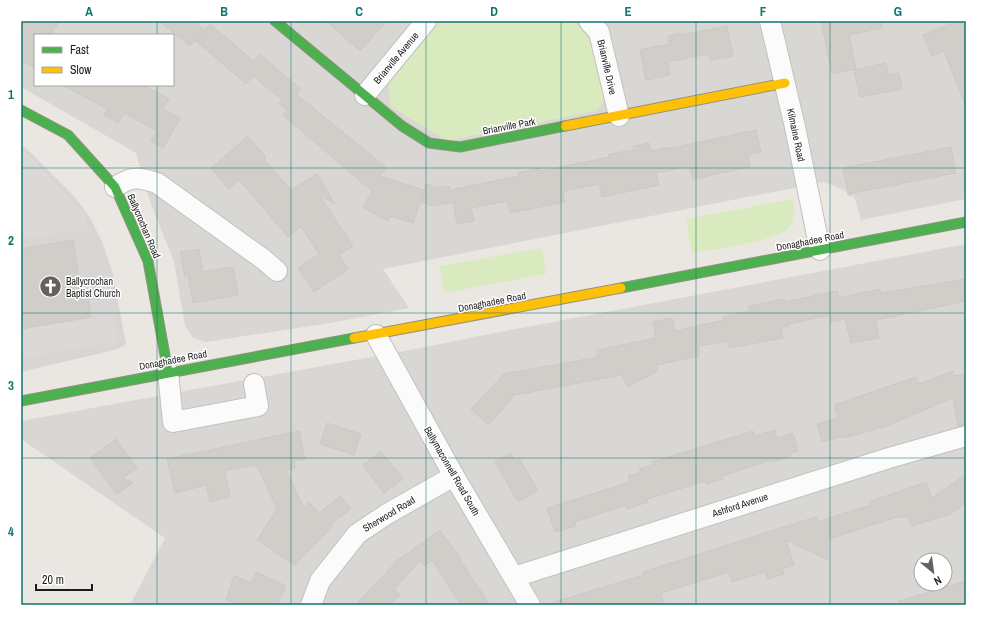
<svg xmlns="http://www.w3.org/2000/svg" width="987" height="626" font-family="'Archivo Narrow',sans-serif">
<rect width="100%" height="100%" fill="#eae7e2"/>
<g fill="#d9d7d4" fill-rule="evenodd">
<path d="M21,21H966V199L861,220L854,196H848L846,191L824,182L383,269L409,308L330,323L206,342L193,338L185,326L174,262L150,202L136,153L21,87ZM35,35H173V85H35Z"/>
<path d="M966,244V605H130L165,538L21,439V421L426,347L479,336ZM921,560H945V584H921Z"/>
</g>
<polygon fill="#d8d6d4" points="21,145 26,148 75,197 89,216 101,239 112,270 126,344 118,349 21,372"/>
<g fill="#d8eabe">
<path d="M438,21H574L592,40L606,93L605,101L596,111L447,141L391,107C390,99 387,90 389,82C392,72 429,32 438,21Z"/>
<path d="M793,199C795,209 795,220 788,228C776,242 712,249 692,253L686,219Z"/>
<polygon points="542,248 546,274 444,293 439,266"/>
</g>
<g fill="#dad9d7">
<polygon points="21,147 84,213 88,230 21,238"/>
<polygon points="114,315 117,341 21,359 21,329"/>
</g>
<g fill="#d1cdc9" stroke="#cdc8c4">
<polygon points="21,21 59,21 51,35 35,35 35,68 21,60"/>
<polygon points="159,21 194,21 204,29 190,46"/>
<polygon points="326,21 387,21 360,51"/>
<polygon points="821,21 881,21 882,28 849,35 856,69 832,74"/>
<polygon points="958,21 966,21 965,104 944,51 932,56 923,35"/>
<polygon points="210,24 254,61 259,54 301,89 296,94 387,168 380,176 424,190 413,223 390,216 388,221 363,207 372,191 283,115 287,110 279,103 282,100 253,76 246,84 196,41"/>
<polygon points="727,26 733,56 710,60 709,54 668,62 670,75 646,80 640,50 669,44 668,36 682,33 682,35"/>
<polygon points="886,63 888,75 899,73 902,89 860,97 854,70"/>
<polygon points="63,85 143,85 169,99 163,109 180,119 163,148 151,141 157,131 124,113 118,123 104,115 107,109"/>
<polygon points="756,130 761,152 748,155 750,167 693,179 690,166 656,173 659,185 602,197 599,184 563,191 565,202 510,213 507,201 471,208 474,221 457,224 453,202 433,206 421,202 426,184 438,188 449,186 450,190 519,176 518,173 540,168 541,171 609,157 609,154 634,150 633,146 649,143 651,151 667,147 667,149"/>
<polygon points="248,136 266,157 264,159 291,190 317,174 335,204 319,195 353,246 339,255 348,269 314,292 298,268 319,254 301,226 288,237 239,180 229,189 211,168"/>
<polygon points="951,147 956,173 848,194 843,168"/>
<polygon points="73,240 81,292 87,291 91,317 21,329 21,249"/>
<polygon points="199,249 203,272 233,267 238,295 193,303 188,275 185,276 180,252"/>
<polygon points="966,279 966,301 876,320 879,338 851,343 845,319 831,322 830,315 789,324 789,326 781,327 783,338 729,348 728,341 699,346 699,356 656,365 657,371 628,387 621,375 510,396 513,398 488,425 471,409 504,374 598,357 597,350 656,338 653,322 672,318 675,331 724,320 723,317 750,311 749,306 784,299 785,302 837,291 839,298 880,289 881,293"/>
<polygon points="953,371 954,376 966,374 966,425 958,426 953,398 886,426 844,438 844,436 822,442 817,424 838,418 834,405 916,377 919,384"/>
<polygon points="327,423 361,434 354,455 320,444"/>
<polygon points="775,430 777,438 793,433 798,451 790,453 791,456 773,462 772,460 722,476 723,479 706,484 705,481 647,499 648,502 627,509 626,505 575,522 576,526 555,532 547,508 630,482 628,476 641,472 639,469 653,465 652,462 753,431 754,436"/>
<polygon points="299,431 305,459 294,461 295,468 286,470 304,508 309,502 319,513 341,496 351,509 331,524 333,526 295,565 257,540 277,509 257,465 225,471 230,497 210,502 206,485 175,493 167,459"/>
<polygon points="116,439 137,468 122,478 133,483 117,494 90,458"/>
<polygon points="381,451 403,479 384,493 363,465"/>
<polygon points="511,453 515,461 519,458 538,490 518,502 495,462"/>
<polygon points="966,474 966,503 950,514 912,526 908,516 901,518 900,516 827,540 828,560 786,540 794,565 782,569 784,574 767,579 765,572 732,582 729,572 661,593 665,605 554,605 554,602 644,575 643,572 796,523 816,517 818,522 845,513 870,505 869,502 926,482 932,498"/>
<polygon points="440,530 461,559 460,560 490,605 461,605 432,560 424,566 420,561 394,589 400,595 390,605 355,605 398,560"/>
<polygon points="256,572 286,586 277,605 242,605 226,600 234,576 251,583"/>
<polygon points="966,581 966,605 900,605 899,601"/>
</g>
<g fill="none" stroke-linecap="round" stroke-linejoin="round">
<defs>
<g id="street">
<polyline points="589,21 599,32 619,116"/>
<polyline points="770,21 795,127 820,250"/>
<polyline points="365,95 426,21"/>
<path d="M115,187C132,176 138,177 157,183L263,259L277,271"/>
<polyline points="376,335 454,476 530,605"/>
<polyline points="168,372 173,422 258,406 254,384"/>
<polyline points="514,577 889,458 966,436"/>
<polyline points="311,605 320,581 357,534 387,514 454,476"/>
</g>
<g id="fast">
<polyline points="275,21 402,126 429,143 460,147 565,126"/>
<polyline points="21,110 68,135 115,187 148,261 168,372"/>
<polyline points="621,288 966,222"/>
<polyline points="21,401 354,338"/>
</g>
<g id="slow">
<polyline points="565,126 785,83"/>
<polyline points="354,338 621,288"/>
</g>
</defs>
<use href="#street" stroke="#c2c1bf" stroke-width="22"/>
<use href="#fast" stroke="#93937b" stroke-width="11"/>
<use href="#slow" stroke="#93937b" stroke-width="11"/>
<use href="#street" stroke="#fcfbfb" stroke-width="20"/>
<use href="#fast" stroke="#4caf50" stroke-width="9"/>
<use href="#slow" stroke="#ffc107" stroke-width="9"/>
</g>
<path fill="none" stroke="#0f766e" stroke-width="1" stroke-opacity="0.55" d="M157,21V35M291,21V605M426,21V605M561,21V605M696,21V605M830,21V605M157,85V605M21,168H966M21,313H966M21,458H966"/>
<defs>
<symbol id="church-disc" viewBox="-11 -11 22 22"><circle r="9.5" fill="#636261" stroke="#fff"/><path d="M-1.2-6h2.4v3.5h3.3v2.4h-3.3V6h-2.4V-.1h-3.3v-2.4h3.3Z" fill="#fff"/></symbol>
</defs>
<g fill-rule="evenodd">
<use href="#church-disc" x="38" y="274" width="25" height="25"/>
</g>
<g text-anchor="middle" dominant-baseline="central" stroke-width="3" stroke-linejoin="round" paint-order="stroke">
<g font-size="10" fill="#1b1b1b" stroke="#fff">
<text transform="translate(396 58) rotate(-50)">Brianville Avenue</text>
<text transform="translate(607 67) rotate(77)">Brianville Drive</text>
<text transform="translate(509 126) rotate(-11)">Brianville Park</text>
<text transform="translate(796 135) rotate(78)">Kilmaine Road</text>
<text transform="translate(144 226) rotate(67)">Ballycrochan Road</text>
<text transform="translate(810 241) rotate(-11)">Donaghadee Road</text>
<text transform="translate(492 302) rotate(-11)">Donaghadee Road</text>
<text transform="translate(173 360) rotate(-11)">Donaghadee Road</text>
<text transform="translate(452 471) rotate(60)">Ballymaconnell Road South</text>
<text transform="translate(740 505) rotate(-18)">Ashford Avenue</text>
<text transform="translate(389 514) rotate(-31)">Sherwood Road</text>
</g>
<g font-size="10" fill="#1b1b1b" stroke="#fff" text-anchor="start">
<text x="66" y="281">Ballycrochan<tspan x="66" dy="12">Baptist Church</tspan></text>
</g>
</g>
<rect width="987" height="626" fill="none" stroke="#ffffff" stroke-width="44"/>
<rect x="34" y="34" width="140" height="52" fill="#ffffff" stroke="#a4a4a4"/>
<rect x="42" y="47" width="20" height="6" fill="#4caf50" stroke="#a4a4a4"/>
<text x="70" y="54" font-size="12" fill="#1b1b1b">Fast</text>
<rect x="42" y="67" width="20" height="6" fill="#ffc107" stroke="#a4a4a4"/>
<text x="70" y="74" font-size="12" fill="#1b1b1b">Slow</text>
<g transform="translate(933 572) rotate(151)"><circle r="19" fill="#ffffff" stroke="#a4a4a4"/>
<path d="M0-3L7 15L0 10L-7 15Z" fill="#636261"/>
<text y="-6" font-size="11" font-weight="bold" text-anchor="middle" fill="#1b1b1b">N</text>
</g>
<path d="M36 584v6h56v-6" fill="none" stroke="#1b1b1b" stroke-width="2"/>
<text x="42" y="584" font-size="12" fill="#1b1b1b" stroke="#ffffff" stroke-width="3" paint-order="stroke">20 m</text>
<rect x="22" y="22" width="943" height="582" fill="none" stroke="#0f766e" stroke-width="1.5"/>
<g font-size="13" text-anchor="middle" font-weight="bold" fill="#0f766e">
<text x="89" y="16">A</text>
<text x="224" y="16">B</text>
<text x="359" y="16">C</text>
<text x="494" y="16">D</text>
<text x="628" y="16">E</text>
<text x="763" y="16">F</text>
<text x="898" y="16">G</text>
<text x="11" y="99">1</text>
<text x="11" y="245">2</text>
<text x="11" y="390">3</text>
<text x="11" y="536">4</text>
</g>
</svg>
